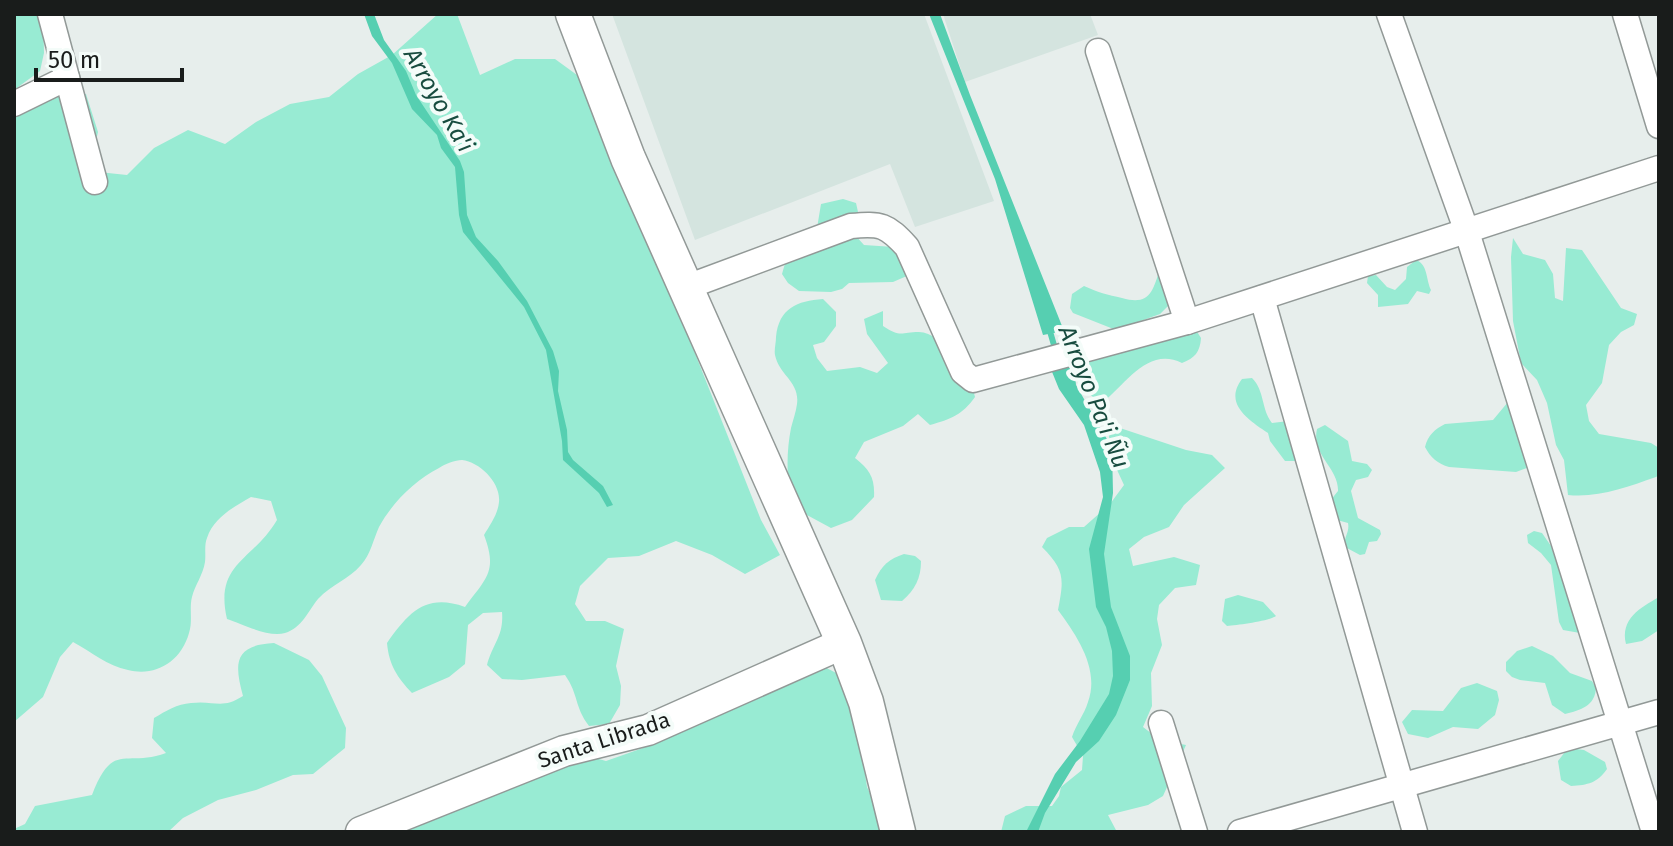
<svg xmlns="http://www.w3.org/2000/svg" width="1673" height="846" font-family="'Fira Sans',sans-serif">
<rect width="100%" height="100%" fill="#e7eeec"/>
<g fill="#d4e4df">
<polygon points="612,14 924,14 994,201 915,227 890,164 695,240"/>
<polygon points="943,14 1090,14 1098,35 965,82"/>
</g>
<g fill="#98ebd3">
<polygon points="14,14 43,14 44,53 40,71 14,90"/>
<path d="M438,14H457L480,75L515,59H555L588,83L761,520L780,555L745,574L712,555L676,541L639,556L608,558L580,586L575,604L586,621H605L624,629L616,666L621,686L620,705L609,724L589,726C574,706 579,695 565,675L522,680L502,679L487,665C493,643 504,636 502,612L483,613L468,625L465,664L449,677L412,693C397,677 389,665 387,643C409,612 426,593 465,607C486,578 498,572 484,535C490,525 498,514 499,502C501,483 480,462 462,460C455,460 445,464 439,468C415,480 392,503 379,527C373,540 371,554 361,565C349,579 331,585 318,599C308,611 302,628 285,633C269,638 242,624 227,619C214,563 253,561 277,520L271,501L251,497C234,507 214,517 207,538C204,545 206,554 205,562C203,575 195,585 192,597C189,608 193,621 189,633C181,662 155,677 128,670C107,666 92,652 73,642L60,657L43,697L14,722V116L47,96L86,94L98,132L89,171L127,175L154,148L188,130L225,144L256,122L290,104L329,97L358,74L392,55Z"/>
<polygon points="843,199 856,203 858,212 851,226 854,234 864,245 894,247 923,269 893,282 849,283 842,289 831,292 799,291 788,283 782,274 786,260 814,246 821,204"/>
<path d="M1513,238L1523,254L1545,260L1553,274L1555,298L1563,301L1566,248L1582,250L1621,308L1637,314L1634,325L1621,332L1609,345L1602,383L1586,405L1589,421L1599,434L1651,443L1659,448V475L1656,477C1627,487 1599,498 1568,495L1564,460L1556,445L1547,403L1537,380L1521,363L1513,321L1511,257Z"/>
<path d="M1416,260C1428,264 1426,280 1431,290L1429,294L1417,291L1408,304L1378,307V295L1367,283L1368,276L1376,275L1387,287L1395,290L1406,279L1407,267Z"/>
<path d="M1160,268L1171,292L1169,305L1160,314L1116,330L1073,313L1070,308L1072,294L1084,286C1097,292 1108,295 1122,298C1149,306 1153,292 1160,268Z"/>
<path d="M823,299L836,312V326L824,342L813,345L817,358L827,371L860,367L877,373L888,363L867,334L864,319L883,311V326C901,338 901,332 919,332C943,332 971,376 975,397C962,415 951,419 930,425L918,414L903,426L864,442L855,458C870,470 875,478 874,497L852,520L831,528L794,508C786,483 786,454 791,428C793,420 796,412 797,404C800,382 779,375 775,355C774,350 776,343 776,337C779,308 797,301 823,299Z"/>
<path d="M1194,327L1201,338C1200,352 1195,358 1182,363C1148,346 1126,384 1103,402C1081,393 1073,377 1090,358Z"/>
<path d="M1252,378C1265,391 1261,409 1272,423L1297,420L1296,461H1285L1270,441L1268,433C1249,420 1223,404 1242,379Z"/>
<path d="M1508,402L1532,466L1516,472L1449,467C1438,464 1430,457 1425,447C1428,435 1435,429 1445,424L1493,420Z"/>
<path d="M1325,425L1348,441L1352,461L1367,464L1372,470L1368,477L1356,480L1351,491L1358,518L1380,530L1381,534L1377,541L1369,542L1365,554L1360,555L1345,547C1343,537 1350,533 1348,523L1337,520L1330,501L1338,491C1339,468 1311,455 1317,429Z"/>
<path d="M1120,428L1186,450L1212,455L1225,468L1184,505L1169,527L1144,537L1129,549L1133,566L1174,557L1200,565L1196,585L1175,588L1159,605L1157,619L1162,645L1151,673L1152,706L1143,727L1160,740L1186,745L1163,796L1148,805L1108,815L1117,832H1001L1005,816L1026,806H1052L1059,796L1061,787L1082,770L1083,756L1072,737C1076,724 1084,715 1088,702C1100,669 1077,636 1058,610C1064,579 1065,570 1042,547L1047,538L1069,527H1084L1110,504L1124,485L1112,459L1108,429Z"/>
<polygon points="1534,531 1542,533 1551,546 1580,633 1563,630 1559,622 1551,565 1541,553 1528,543 1527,535"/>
<path d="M904,554L915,556L921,561C921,578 915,590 902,601L881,600L875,580C882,565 889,559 904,554Z"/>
<path d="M1238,595L1263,602L1276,616C1269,621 1238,625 1227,626L1222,621L1225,599Z"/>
<path d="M1659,597V630L1642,641L1626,644C1620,619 1640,608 1659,597Z"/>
<path d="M274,643L309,660L322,676L346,728L345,748L313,774L293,775L256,790L218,800L183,818L168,832H14V829L25,824L35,806L92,795C113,740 125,768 166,753L152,738L154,718C166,711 177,704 191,703C215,700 221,710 243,696C234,663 234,645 274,643Z"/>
<path d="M1532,646L1553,656L1570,673L1592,681L1596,688C1595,706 1581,710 1565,714L1552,705L1545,683L1520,680L1512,677L1506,671V662L1517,651Z"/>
<polygon points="821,665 838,674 855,708 867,787 888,832 396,832 588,756 606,761 643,748"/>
<polygon points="1477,683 1497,691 1499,700 1495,715 1478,729 1453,727 1428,738 1408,734 1402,722 1412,710 1443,711 1461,688"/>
<path d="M1568,748L1584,750L1605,762L1607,769C1597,783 1588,785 1571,786L1561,780L1558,761Z"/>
</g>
<g fill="#56cfb1">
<polygon points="364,14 374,14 384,40 406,71 416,95 460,161 464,172 467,215 476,237 498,261 527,301 553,351 559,371 558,391 567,430 568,452 573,460 603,486 613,505 607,507 599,493 563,460 562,441 546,350 524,307 463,232 459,215 455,167 441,148 437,135 412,109 392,63 372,36"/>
<polygon points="929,14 940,14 970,95 1064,331 1043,335 995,179"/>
<polygon points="1073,357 1076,385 1112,448 1113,493 1104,554 1111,607 1130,656 1130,680 1116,715 1099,741 1076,762 1045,813 1038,832 1026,832 1055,774 1080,741 1109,694 1113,676 1112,651 1106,627 1096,607 1089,549 1103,497 1100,472 1084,425 1059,389 1048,362"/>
</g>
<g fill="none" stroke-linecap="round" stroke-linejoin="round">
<polyline stroke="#56cfb1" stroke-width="6" points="1049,328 1056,352"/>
<defs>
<g id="minor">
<polyline points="50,14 95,182"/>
<polyline points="1389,14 1467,232 1654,832"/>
<polyline points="1625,14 1659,126"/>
<polyline points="1098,51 1187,322"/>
<polyline points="14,104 67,78"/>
<path d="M687,287L851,226C881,223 887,225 907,247L963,372L973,380L1187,322L1659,168"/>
<polyline points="1262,298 1415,832"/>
<polyline points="1161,723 1195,832"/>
<polyline points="1240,832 1659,712"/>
</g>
<polyline id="tertiary" points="361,832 564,751 648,730 844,643"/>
<polyline id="secondary" points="573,14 628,158 844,643 866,702 898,832"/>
</defs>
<use href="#minor" stroke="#929997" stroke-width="27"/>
<use href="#tertiary" stroke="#929997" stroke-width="33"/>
<use href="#secondary" stroke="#929997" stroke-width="37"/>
<use href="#minor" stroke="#fff" stroke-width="24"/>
<use href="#tertiary" stroke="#fff" stroke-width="30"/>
<use href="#secondary" stroke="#fff" stroke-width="34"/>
</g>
<g text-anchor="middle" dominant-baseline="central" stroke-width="8" stroke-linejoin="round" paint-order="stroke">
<g font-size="22" fill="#191c1b" stroke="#f4fcf9">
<text transform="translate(604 740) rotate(-18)">Santa Librada</text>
</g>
<g font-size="24" font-style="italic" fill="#184c3f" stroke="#f4fcf9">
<text transform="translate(439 100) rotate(60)">Arroyo Ka'i</text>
<text transform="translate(1094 397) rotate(68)">Arroyo Pa'i Ñu</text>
</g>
</g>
<rect width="1673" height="846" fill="none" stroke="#191c1b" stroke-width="32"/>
<path d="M36 68v12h146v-12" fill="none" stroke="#191c1b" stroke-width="4"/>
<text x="48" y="68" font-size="24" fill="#191c1b" stroke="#f4fcf9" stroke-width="6" paint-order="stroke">50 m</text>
</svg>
